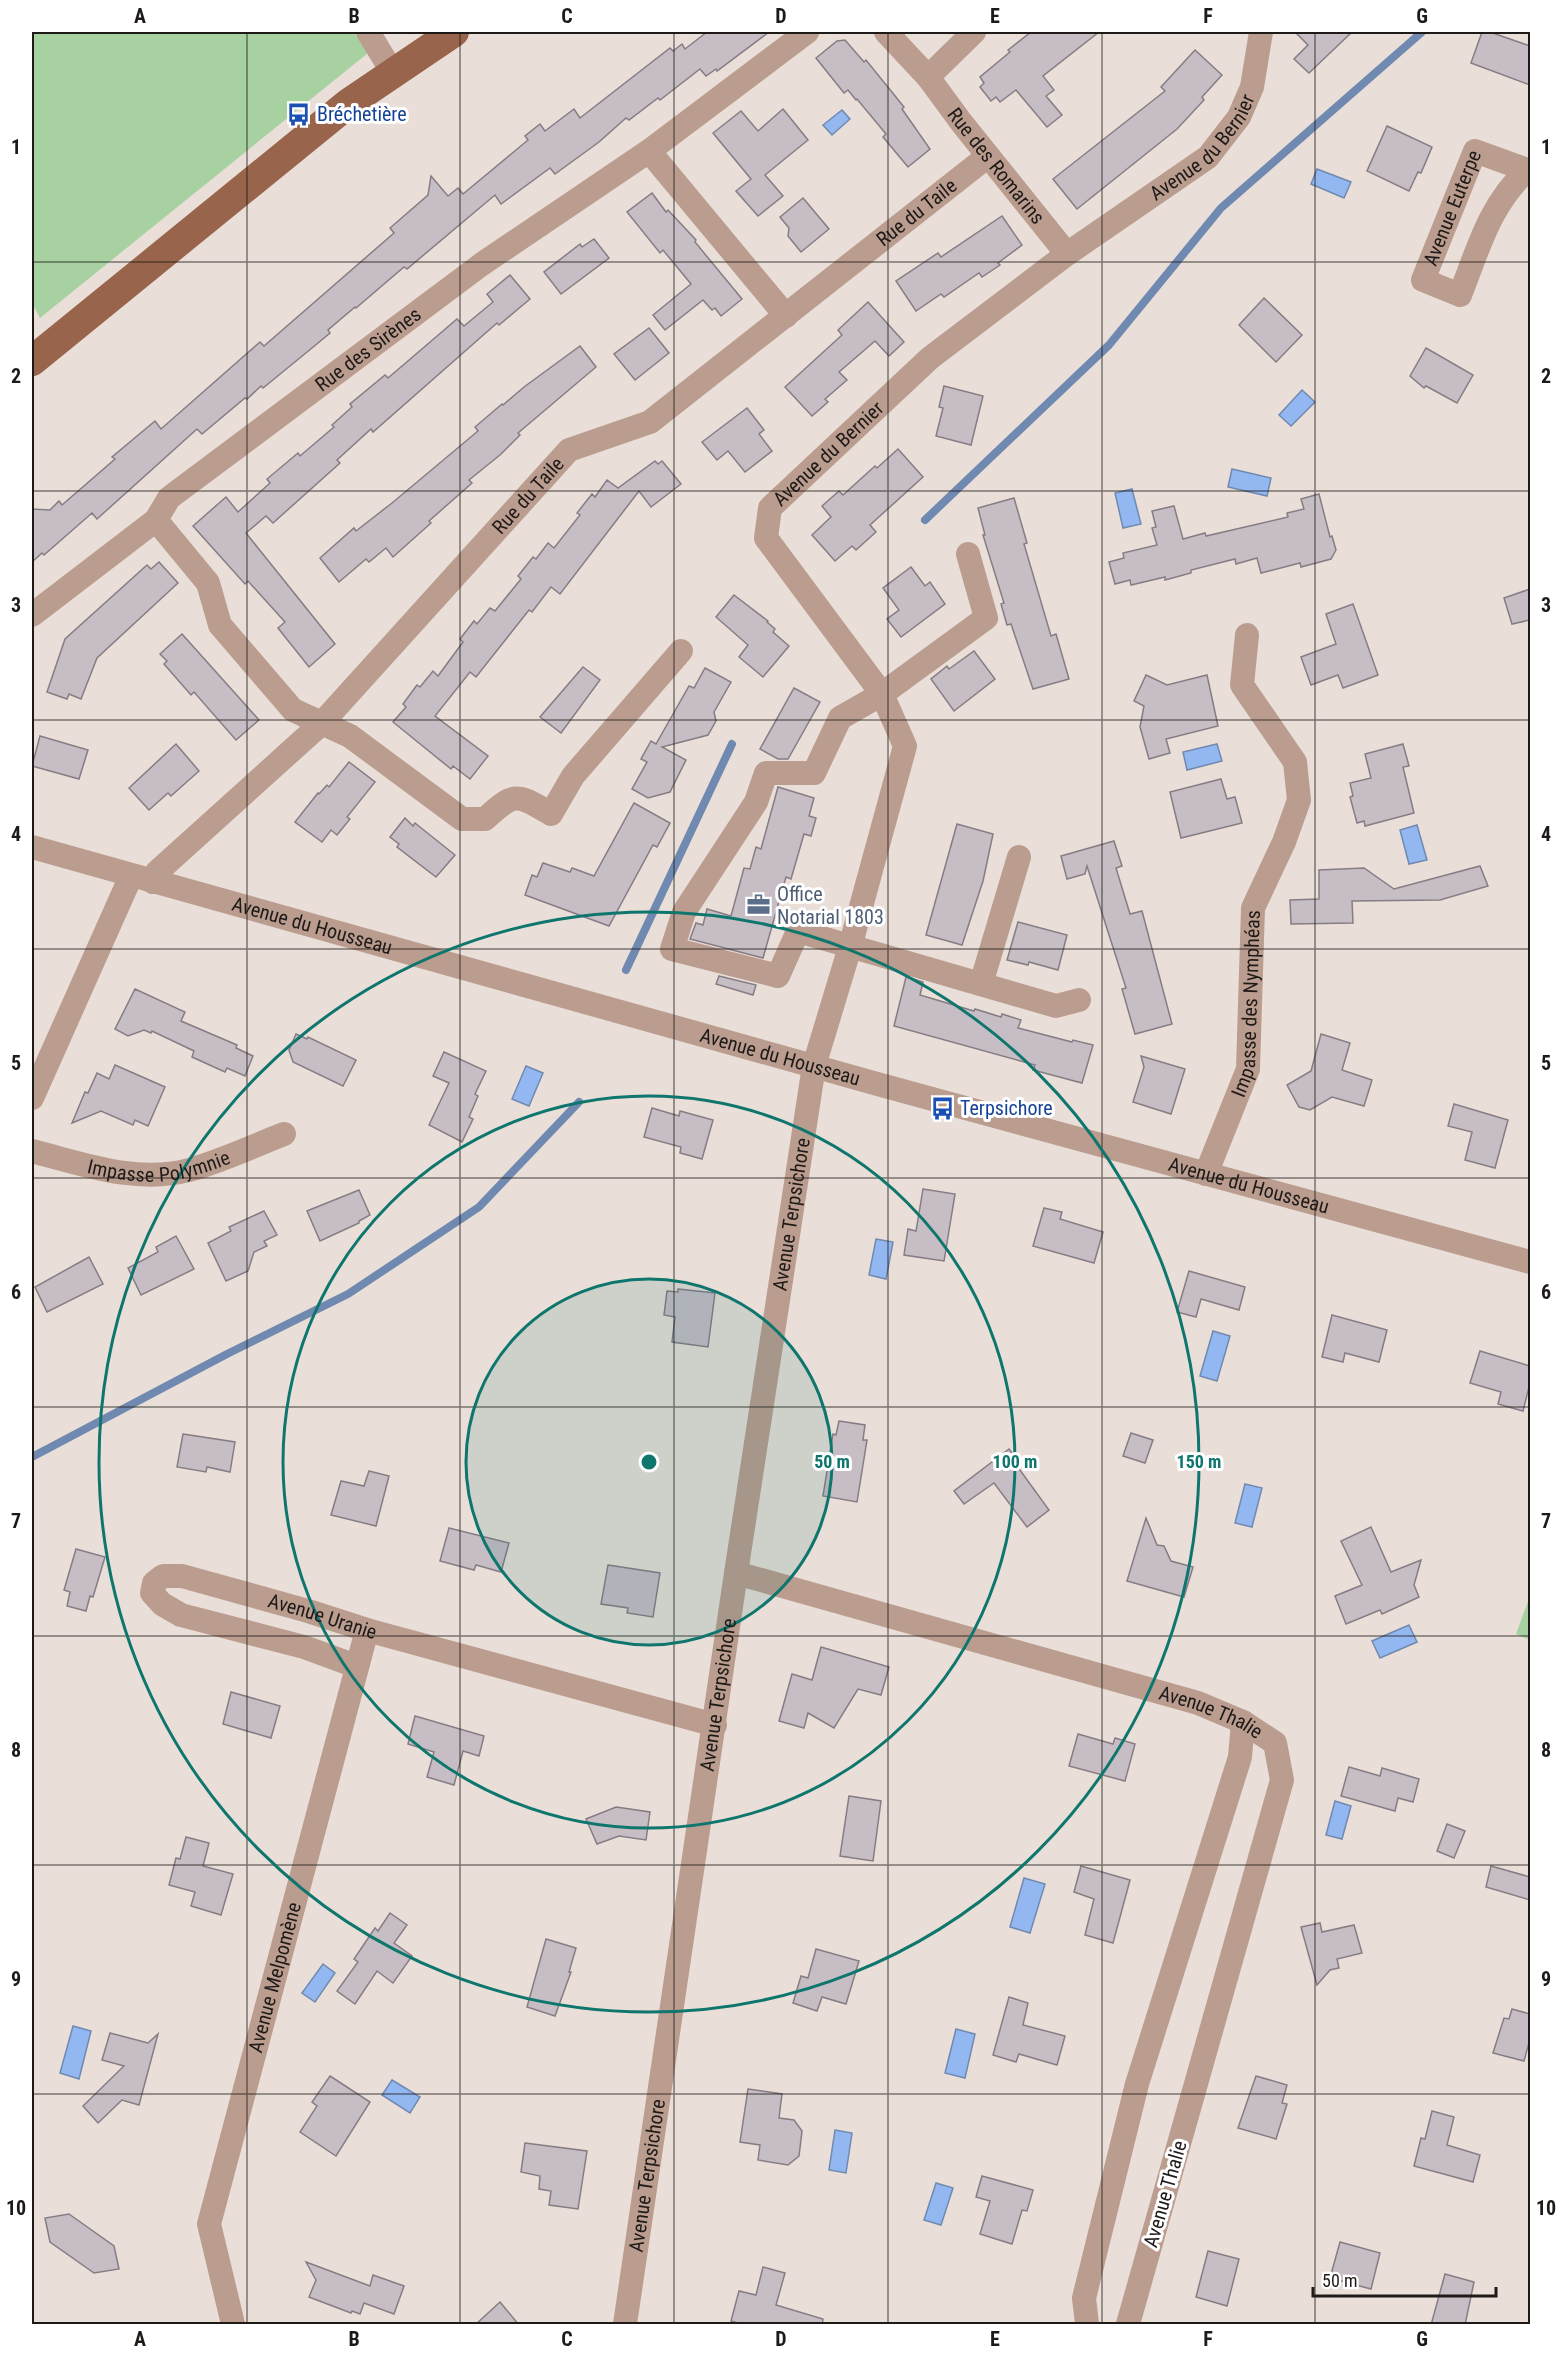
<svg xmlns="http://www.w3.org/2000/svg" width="1562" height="2356" font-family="'Roboto Condensed',sans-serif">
<rect width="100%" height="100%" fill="#e9dfd8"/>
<g fill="#a8d1a2">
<polygon points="32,32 354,32 368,53 40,318 32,303"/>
<polygon points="1530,1596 1530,1640 1516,1634"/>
</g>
<g fill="#93b8f1" stroke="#7089b0" stroke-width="1.5">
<polygon points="842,110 850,119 832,135 823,125"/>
<polygon points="1317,169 1351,182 1344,198 1311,184"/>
<polygon points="1302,390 1315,402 1291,426 1279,415"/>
<polygon points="1232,469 1271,478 1267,496 1228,487"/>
<polygon points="1132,489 1141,524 1123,528 1115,493"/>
<polygon points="1217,744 1222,761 1187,770 1183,752"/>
<polygon points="1417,825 1427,860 1409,864 1400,830"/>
<polygon points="526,1066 543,1073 529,1106 512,1099"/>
<polygon points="876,1239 893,1242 886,1279 869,1275"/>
<polygon points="1213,1331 1230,1336 1217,1381 1200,1376"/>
<polygon points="1245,1484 1262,1488 1252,1527 1235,1523"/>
<polygon points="1409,1625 1417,1642 1380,1658 1372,1641"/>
<polygon points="1335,1801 1351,1806 1342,1839 1326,1835"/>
<polygon points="1024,1878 1045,1884 1030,1933 1010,1927"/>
<polygon points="323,1964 335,1973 315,2002 302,1993"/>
<polygon points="73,2026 91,2031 79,2079 60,2073"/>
<polygon points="956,2029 975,2034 965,2078 945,2073"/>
<polygon points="392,2080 420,2097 410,2113 382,2095"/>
<polygon points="835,2130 852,2133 846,2173 829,2170"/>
<polygon points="936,2183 953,2188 941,2225 924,2220"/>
</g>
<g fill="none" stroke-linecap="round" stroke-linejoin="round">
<g stroke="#7089b0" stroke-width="8">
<polyline points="925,520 1109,345 1221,208 1422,32"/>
<polyline points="626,970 732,744"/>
<polyline points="32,1457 227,1354 348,1294 479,1207 579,1102"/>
</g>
</g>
<g fill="#c7bec5" stroke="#867d84" stroke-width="1.5">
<polygon points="707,32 769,32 717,71 716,69 706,76 700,69 660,100 658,98 629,120 626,118 599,142 555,174 550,168 501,204 495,195 407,269 404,267 356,308 355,307 328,330 330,333 312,348 263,388 261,386 247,399 245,398 202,434 197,429 97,519 92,513 44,555 42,553 32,562 32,509 50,510 59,501 62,505 115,459 112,457 155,421 161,429 260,342 264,346 394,233 390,228 428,195 431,176 448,196 458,188 463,194 528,140 525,136 540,124 545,131 574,109 580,118 670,48 673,51 682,44 685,49"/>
<polygon points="1031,32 1099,32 1043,76 1054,90 1046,96 1062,115 1047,127 1016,90 1000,102 996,97 991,101 980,87 984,83 980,77 1010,52 1008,50"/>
<polygon points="1295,32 1352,32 1309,73 1294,59 1308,45"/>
<polygon points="1482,32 1490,32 1530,46 1530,85 1471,63"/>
<polygon points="845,40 864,62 866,60 904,107 902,109 930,149 908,167 883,137 886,134 857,99 856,100 848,90 844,93 816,58 837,41"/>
<polygon points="1195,50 1222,75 1202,97 1204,100 1177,129 1077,209 1053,179 1165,91 1161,87"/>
<polygon points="783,109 808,140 765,175 783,196 758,216 736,191 751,179 713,133 741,111 758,131"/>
<polygon points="1387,126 1432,147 1421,173 1418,172 1409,191 1367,171"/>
<polygon points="652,193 666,212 668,210 696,240 695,242 742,299 721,316 715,308 712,310 703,300 665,330 653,315 691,284 663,250 660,253 627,212"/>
<polygon points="803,198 829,229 801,252 788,236 789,228 780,217"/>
<polygon points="1002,216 1022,245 998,263 1000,265 982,277 979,273 944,297 941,294 916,311 896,281 938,253 941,257"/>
<polygon points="594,239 609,258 561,294 544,272 580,244 582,247"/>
<polygon points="510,275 530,299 499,325 497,323 373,432 371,429 337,460 340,463 273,523 266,516 246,533 335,644 309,667 278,628 285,622 248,581 245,584 193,526 226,497 238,512 270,483 267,479 298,453 300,456 334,427 332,425 352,407 350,404 385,375 388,378 457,319 464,326 493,302 487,294"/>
<polygon points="1264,298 1302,335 1276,362 1239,325"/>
<polygon points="868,302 904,342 889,356 875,341 839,372 847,380 825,399 828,402 812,416 785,387 842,335 838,330"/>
<polygon points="649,328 669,353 635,380 614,354"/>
<polygon points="580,346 596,367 518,433 520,435 500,455 469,480 472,483 429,521 431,523 393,557 386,548 369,562 366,559 339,582 320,558 354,528 356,531 392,503 478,431 475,427 502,404 503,405 524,387"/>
<polygon points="1426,348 1473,375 1457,403 1426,386 1424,388 1410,376"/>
<polygon points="944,386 983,396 971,445 936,436 943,408 939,407"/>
<polygon points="747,408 764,430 759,434 772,451 745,472 728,451 717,460 702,442"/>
<polygon points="898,449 923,477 870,525 876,532 856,550 852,546 835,561 812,535 831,517 822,506 839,491 843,495 875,466 877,468"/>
<polygon points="655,461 658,464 662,461 681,484 651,507 639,491 560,594 551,587 532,612 529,610 476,677 470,672 435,716 488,756 470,779 453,766 451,769 393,722 406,707 403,704 417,685 420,687 433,671 438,676 463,642 460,639 474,621 477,624 490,608 495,611 521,579 518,576 533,557 536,559 548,543 554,548 580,515 577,513 592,494 595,497 607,480 618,488"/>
<polygon points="1319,494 1330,537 1332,536 1336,550 1331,559 1301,567 1300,563 1261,573 1257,558 1236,564 1235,559 1191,570 1191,573 1165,580 1165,577 1131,585 1130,580 1115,584 1109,562 1124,558 1123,553 1157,545 1152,528 1156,527 1152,511 1174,506 1183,539 1205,533 1206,536 1288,517 1287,513 1304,509 1301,499"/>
<polygon points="1014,498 1027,543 1024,544 1051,636 1056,634 1069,679 1033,689 1011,624 1007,625 1001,604 1004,603 983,535 985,535 978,508"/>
<polygon points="159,562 178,583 97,658 81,699 69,694 67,699 47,692 65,639 147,565 151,569"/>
<polygon points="911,567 925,586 930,582 945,604 901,637 887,619 899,610 883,588"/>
<polygon points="1530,589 1530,620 1512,624 1504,598"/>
<polygon points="734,595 768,621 767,622 775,629 773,632 789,646 763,677 739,657 748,645 716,617"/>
<polygon points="1353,604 1378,675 1343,688 1338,675 1311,685 1301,657 1336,644 1326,614"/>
<polygon points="182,634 259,720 236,740 194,692 191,695 164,664 167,661 160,654"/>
<polygon points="974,651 995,679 954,711 931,679 947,666 949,669"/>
<polygon points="583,667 600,680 561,733 540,717"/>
<polygon points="705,668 731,682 714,712 716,721 708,735 662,747 686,760 670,792 648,798 632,789 647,762 641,759 651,741 656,744 689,686 694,688"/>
<polygon points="1146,675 1167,685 1207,675 1218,726 1166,739 1170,753 1149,759 1140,727 1144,706 1134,701"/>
<polygon points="794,688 820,702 788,759 778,759 760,749"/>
<polygon points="40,736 88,750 79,779 32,766"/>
<polygon points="176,744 199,771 171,796 168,793 149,810 129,788"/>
<polygon points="1403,744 1409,766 1403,767 1414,813 1365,826 1364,821 1357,823 1350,797 1353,796 1350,783 1371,778 1365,754"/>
<polygon points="349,762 375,782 347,817 350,819 337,835 331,830 322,842 295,822 318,793 319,794 327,785 329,787"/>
<polygon points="1221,779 1227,799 1235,797 1242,823 1181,838 1170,792"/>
<polygon points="778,787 814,798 809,816 816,818 811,836 804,834 791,879 786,877 763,958 690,939 696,923 703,925 707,909 731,916 744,868 750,869 756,847 761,849"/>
<polygon points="634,803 670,823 657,847 653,845 609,926 525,895 532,875 537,877 543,863 570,872 572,868 594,876"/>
<polygon points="405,818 413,826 415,823 455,855 436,877 397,847 399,844 390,837"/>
<polygon points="957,824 993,834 983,881 962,945 926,935"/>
<polygon points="1114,841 1122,866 1116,868 1130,914 1142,911 1172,1024 1135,1034 1122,989 1126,988 1087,866 1085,874 1067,879 1061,856"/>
<polygon points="1480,866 1488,886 1440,900 1352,901 1353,923 1291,924 1290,900 1319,899 1319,870 1364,868 1394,889"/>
<polygon points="1018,922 1067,935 1058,970 1029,962 1028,965 1007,960"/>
<polygon points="719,976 756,985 753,995 716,984"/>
<polygon points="906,977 923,982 920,995 974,1011 975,1009 1001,1017 1002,1014 1021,1020 1018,1028 1072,1042 1073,1040 1093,1045 1082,1083 1033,1070 1035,1065 894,1026"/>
<polygon points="135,989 185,1012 181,1021 237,1045 236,1048 253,1056 245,1076 227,1068 225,1072 192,1057 194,1051 152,1031 151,1033 144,1030 128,1036 115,1029"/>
<polygon points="296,1034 307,1039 308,1037 356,1060 343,1086 293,1062 289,1050"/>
<polygon points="1321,1034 1350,1043 1342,1070 1372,1080 1364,1106 1332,1097 1310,1110 1299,1107 1287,1085 1311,1071"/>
<polygon points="444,1052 486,1071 475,1094 478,1096 469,1117 473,1119 462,1142 429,1125 449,1083 433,1076"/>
<polygon points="1141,1056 1185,1069 1171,1114 1133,1102 1144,1067"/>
<polygon points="115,1065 165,1087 148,1126 135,1120 133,1125 101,1111 72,1123 85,1092 88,1093 97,1073 109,1079"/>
<polygon points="1454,1104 1508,1120 1495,1168 1465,1160 1472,1132 1448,1126"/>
<polygon points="652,1108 679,1116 680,1111 713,1120 702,1159 680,1153 681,1147 644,1137"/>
<polygon points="923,1189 955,1194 944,1261 904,1255 908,1229 916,1231"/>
<polygon points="359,1190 370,1215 359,1221 359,1223 320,1241 307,1211"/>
<polygon points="1044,1208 1062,1212 1060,1219 1103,1232 1094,1263 1033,1246"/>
<polygon points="264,1211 277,1235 264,1241 267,1246 254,1252 248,1271 226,1281 208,1243 231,1231 229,1227"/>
<polygon points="176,1236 194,1269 141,1295 128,1268 158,1252 156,1247"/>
<polygon points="89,1257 103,1284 47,1312 35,1287"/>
<polygon points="1189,1271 1245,1287 1239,1310 1201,1299 1196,1317 1177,1312"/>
<polygon points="678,1289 715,1293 708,1347 672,1342 675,1317 664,1315 667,1291 678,1292"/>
<polygon points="1332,1315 1387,1330 1379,1362 1345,1353 1343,1362 1322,1357"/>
<polygon points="1480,1351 1530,1366 1530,1383 1523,1411 1498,1404 1501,1392 1470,1383"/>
<polygon points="839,1421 865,1425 863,1440 867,1440 857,1502 823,1496 833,1434 836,1435"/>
<polygon points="1131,1433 1153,1440 1145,1463 1123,1456"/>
<polygon points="183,1434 235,1442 230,1472 207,1467 206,1472 177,1467"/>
<polygon points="1009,1449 1020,1463 1017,1466 1049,1510 1027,1527 994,1483 964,1504 954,1491"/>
<polygon points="369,1471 389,1476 376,1526 331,1515 341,1481 364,1486"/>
<polygon points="1146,1518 1157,1545 1164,1546 1171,1561 1193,1567 1184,1597 1127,1581"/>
<polygon points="1371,1527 1391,1572 1421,1560 1414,1585 1419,1597 1382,1614 1380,1610 1346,1624 1335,1596 1362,1585 1341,1541"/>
<polygon points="449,1528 509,1543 501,1572 476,1565 474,1570 440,1561"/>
<polygon points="76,1549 105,1557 93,1597 90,1596 86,1611 67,1606 70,1592 64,1590"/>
<polygon points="608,1565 660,1573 653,1617 627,1613 628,1608 601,1604"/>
<polygon points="821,1647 889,1667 881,1695 858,1689 834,1728 808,1713 804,1728 779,1721 792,1674 812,1680"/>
<polygon points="231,1692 280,1706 271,1738 223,1724"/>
<polygon points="415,1716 484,1736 479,1756 463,1751 454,1785 427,1777 434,1752 408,1744"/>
<polygon points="1078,1734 1113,1744 1115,1738 1135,1744 1125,1781 1069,1766"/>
<polygon points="1349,1767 1380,1776 1382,1768 1419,1779 1413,1802 1398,1798 1395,1811 1341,1796"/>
<polygon points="849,1796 881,1801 873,1861 840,1856"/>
<polygon points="616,1807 650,1812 646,1840 619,1836 597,1844 586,1819"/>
<polygon points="1447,1824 1465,1831 1454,1858 1437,1851"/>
<polygon points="186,1837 209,1843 203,1866 233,1874 221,1915 191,1906 195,1892 169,1885 176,1858 180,1859"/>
<polygon points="1081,1866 1130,1880 1113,1943 1085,1935 1094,1899 1074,1892"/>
<polygon points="1491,1866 1530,1877 1530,1900 1486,1887"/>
<polygon points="390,1913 407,1925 394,1943 412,1956 393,1983 377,1971 355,2004 337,1991 358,1962 354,1959 375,1928 378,1931"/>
<polygon points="1320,1923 1322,1932 1354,1925 1362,1953 1337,1959 1339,1968 1330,1970 1317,1985 1301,1927"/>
<polygon points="546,1939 576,1948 569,1972 571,1972 555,2016 527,2007"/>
<polygon points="816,1949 859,1961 846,2004 822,1997 817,2011 793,2003 801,1976 808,1978"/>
<polygon points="1009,1997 1028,2003 1023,2025 1065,2036 1057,2065 1019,2054 1016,2062 993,2055"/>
<polygon points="1512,2009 1530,2014 1530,2039 1524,2061 1493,2053 1504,2018 1509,2019"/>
<polygon points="110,2033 148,2043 158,2034 139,2105 122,2100 98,2123 83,2106 124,2066 102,2060"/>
<polygon points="330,2076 370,2102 336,2156 300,2132 317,2106 312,2102"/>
<polygon points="1256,2076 1287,2085 1282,2103 1287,2104 1276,2139 1238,2128"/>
<polygon points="748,2089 782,2094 779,2118 794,2120 802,2131 799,2156 788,2165 758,2160 760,2145 740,2142"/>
<polygon points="1432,2111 1454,2117 1447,2145 1480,2155 1473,2182 1414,2166 1421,2138 1425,2139"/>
<polygon points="525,2143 587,2151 578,2209 549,2205 551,2191 539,2189 540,2176 521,2172"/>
<polygon points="982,2176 1033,2190 1027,2211 1022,2210 1012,2244 980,2234 990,2201 976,2197"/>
<polygon points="69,2214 114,2246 119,2269 94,2273 50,2242 45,2218"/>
<polygon points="1340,2242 1380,2253 1371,2289 1330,2278"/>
<polygon points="1208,2251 1239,2259 1227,2306 1196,2297"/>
<polygon points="306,2262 370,2286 373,2275 404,2286 394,2314 364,2303 360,2314 352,2311 351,2313 309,2297 316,2280"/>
<polygon points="763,2267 785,2273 776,2305 823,2319 822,2325 745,2325 731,2321 739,2291 756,2295"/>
<polygon points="1445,2274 1474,2282 1465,2325 1431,2325"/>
<polygon points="500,2302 519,2325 475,2325"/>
</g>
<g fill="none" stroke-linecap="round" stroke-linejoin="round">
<g stroke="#bb9d8f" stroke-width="24">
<polyline points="368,32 393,73"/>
<polyline points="886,32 928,77 974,32"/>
<path id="s1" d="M928,77L961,122L1067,254"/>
<polyline points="649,151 786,316"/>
<path id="s2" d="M1527,170C1489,206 1479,247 1460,295L1423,280L1475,151L1530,171"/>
<polyline points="968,554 986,618 882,694 840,718 814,773 766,773 756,802 684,912 672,949 778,976 798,931 1056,1006 1079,1000"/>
<polyline points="32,615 156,520"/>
<path id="s3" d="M681,651L573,776L551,814C517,794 515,791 485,819H462L350,736L293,710L220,625L208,583L156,520L169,498L482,264L649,151L807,32"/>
<path id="s4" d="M32,847L881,1085L1530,1262"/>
<path id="s5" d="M153,882L157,872L322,723L569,450L650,422L988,156"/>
<polyline points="981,984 1019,857"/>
<polyline points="32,1098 131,876"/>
<path id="s6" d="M32,1151C83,1164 136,1184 189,1170C222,1161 253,1146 284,1134"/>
<path id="s7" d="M1206,1174L1248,1069L1253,908L1284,842L1299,800L1295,762L1242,685L1247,635"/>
<path id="s8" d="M736,1573L1198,1703L1243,1722L1275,1743L1282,1780L1128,2324"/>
<path id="s9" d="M356,1666L304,1647L181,1615L162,1604L152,1593L154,1583L163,1576H182L308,1611L367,1630L715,1725"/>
<path id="s10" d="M233,2324L209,2224L367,1630"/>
<path id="s11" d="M625,2324L736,1573L814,1066L850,947L905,746L882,694L766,538L770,508L930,358L1067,254L1208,157L1239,117L1252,87L1261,32"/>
<polyline points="1087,2324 1084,2298 1137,2084 1240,1757 1243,1722"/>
</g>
<polyline stroke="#98644b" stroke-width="30" points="32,361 349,103 454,32"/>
</g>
<path fill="none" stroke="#1e1a18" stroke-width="1.5" stroke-opacity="0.55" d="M247,32V2324M460,32V2324M674,32V2324M888,32V2324M1102,32V2324M1315,32V2324M32,262H1530M32,491H1530M32,720H1530M32,949H1530M32,1178H1530M32,1407H1530M32,1636H1530M32,1865H1530M32,2094H1530"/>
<circle cx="649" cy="1462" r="183" fill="#0f766e" fill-opacity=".12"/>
<g fill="none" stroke="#0f766e" stroke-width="3">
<circle cx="649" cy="1462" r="183"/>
<circle cx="649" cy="1462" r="366"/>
<circle cx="649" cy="1462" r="550"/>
</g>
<defs>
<symbol id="bus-bare" viewBox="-9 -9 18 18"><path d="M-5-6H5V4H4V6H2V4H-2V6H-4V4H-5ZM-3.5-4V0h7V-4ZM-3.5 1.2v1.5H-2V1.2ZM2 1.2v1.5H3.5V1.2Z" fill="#1a4fb4" stroke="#fff" stroke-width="2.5" paint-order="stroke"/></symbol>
<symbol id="office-bare" viewBox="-9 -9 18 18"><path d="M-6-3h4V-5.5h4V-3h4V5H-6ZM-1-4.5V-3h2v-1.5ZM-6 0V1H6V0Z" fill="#5c6f8a" stroke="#fff" stroke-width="2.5" paint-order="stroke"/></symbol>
</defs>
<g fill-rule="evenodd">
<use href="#bus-bare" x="282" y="98" width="33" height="33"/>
<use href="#office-bare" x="742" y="888" width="33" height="33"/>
<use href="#bus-bare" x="926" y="1092" width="33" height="33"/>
</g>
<g text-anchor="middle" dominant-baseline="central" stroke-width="6" stroke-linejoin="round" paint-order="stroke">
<g font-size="20" fill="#164399" stroke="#fff" text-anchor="start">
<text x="317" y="114">Bréchetière</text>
<text x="960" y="1108">Terpsichore</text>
</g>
<g font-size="20" fill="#1e1a18" stroke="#fff">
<text stroke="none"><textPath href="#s11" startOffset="2452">Avenue du Bernier</textPath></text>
<text stroke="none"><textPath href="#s1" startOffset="112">Rue des Romarins</textPath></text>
<text stroke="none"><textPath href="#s5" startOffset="1026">Rue du Taile</textPath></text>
<text stroke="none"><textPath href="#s2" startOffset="261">Avenue Euterpe</textPath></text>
<text stroke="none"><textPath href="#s3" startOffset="1022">Rue des Sirènes</textPath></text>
<text stroke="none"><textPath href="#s11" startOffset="1966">Avenue du Bernier</textPath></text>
<text stroke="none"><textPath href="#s5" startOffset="540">Rue du Taile</textPath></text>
<text stroke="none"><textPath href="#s4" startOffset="291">Avenue du Housseau</textPath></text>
<text stroke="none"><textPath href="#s7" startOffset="178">Impasse des Nymphéas</textPath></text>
<text stroke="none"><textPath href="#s4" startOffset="777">Avenue du Housseau</textPath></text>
<text stroke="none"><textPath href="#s6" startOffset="130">Impasse Polymnie</textPath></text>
<text stroke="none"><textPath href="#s4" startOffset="1263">Avenue du Housseau</textPath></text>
<text stroke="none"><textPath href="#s11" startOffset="1122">Avenue Terpsichore</textPath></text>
<text stroke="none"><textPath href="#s9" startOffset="406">Avenue Uranie</textPath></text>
<text stroke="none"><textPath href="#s11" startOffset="636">Avenue Terpsichore</textPath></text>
<text stroke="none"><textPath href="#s8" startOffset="495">Avenue Thalie</textPath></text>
<text stroke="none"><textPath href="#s10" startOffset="358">Avenue Melpomène</textPath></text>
<text stroke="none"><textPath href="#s11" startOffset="150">Avenue Terpsichore</textPath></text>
<text transform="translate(1165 2194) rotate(-74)">Avenue Thalie</text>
</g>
<g font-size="20" fill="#4e5e75" stroke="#fff" text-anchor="start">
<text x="777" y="894">Office<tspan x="777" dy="23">Notarial 1803</tspan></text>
</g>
</g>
<circle cx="649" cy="1462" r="9" fill="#0f766e" stroke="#fff" stroke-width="3"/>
<g font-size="18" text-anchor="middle" font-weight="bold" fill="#0f766e" stroke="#fff" stroke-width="6" stroke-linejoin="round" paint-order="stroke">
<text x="832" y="1468">50 m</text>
<text x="1015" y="1468">100 m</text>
<text x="1199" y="1468">150 m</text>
</g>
<rect width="1562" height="2356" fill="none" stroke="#ffffff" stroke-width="66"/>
<path d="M1313 2287v9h183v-9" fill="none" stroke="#1e1a18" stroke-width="3"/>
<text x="1322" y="2287" font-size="18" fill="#1e1a18" stroke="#ffffff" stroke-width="4.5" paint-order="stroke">50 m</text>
<rect x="33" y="33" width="1496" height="2290" fill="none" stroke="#1e1a18" stroke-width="2"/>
<g font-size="20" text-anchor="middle" font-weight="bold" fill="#1e1a18">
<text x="140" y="23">A</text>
<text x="354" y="23">B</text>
<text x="567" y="23">C</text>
<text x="781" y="23">D</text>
<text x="995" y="23">E</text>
<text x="1208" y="23">F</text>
<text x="1422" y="23">G</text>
<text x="16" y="154">1</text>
<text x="1546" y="154">1</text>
<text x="16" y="383">2</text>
<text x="1546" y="383">2</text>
<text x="16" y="612">3</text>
<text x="1546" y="612">3</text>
<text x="16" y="841">4</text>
<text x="1546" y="841">4</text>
<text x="16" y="1070">5</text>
<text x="1546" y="1070">5</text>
<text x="16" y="1299">6</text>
<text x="1546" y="1299">6</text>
<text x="16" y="1528">7</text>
<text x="1546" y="1528">7</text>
<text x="16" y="1757">8</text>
<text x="1546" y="1757">8</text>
<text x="16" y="1986">9</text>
<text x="1546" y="1986">9</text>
<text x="16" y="2215">10</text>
<text x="1546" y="2215">10</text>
<text x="140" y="2346">A</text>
<text x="354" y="2346">B</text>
<text x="567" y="2346">C</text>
<text x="781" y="2346">D</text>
<text x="995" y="2346">E</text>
<text x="1208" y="2346">F</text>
<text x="1422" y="2346">G</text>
</g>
</svg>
